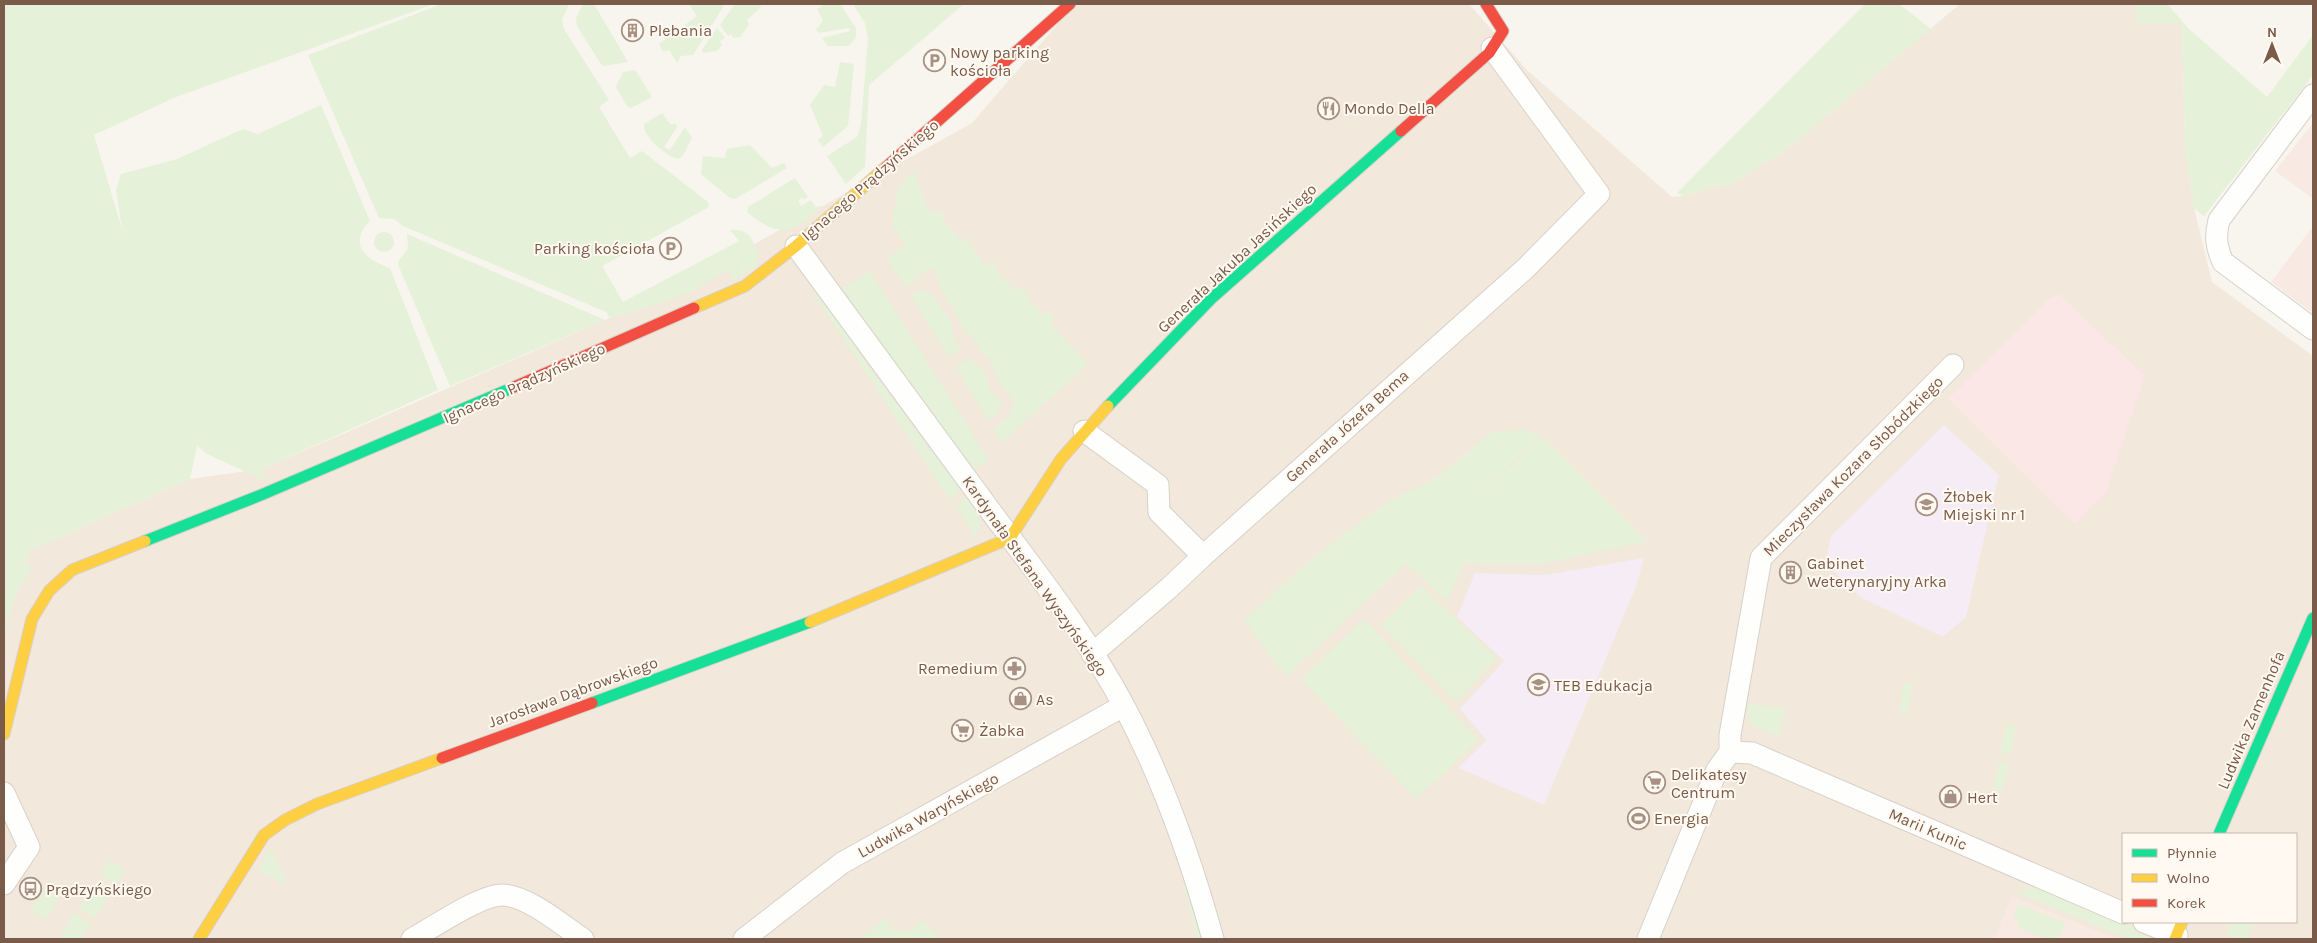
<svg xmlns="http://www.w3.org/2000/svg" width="2317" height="943" font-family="Karla,sans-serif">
<rect width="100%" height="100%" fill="#f8f5ee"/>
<path fill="#f2e8db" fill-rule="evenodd" d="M1075,4H1469L1527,70L1672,197L1684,196L1716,186H1728L1786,150L1960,4H2164L2182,23L2185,145L2194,208L2212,282L2313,356V939H4V596L31,550L190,479L262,469L605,320L733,256L972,123ZM2123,834H2296V922H2123Z"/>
<g fill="#f8eae2">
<polygon points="2313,123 2313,199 2275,171"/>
<polygon points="2313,226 2313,313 2271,282"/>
<polygon points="2012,896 2117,939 1994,939"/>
</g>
<g fill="#f5ecf5">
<polygon points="1944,425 1999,475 1966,617 1943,637 1860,597 1825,563 1831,536"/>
<polygon points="1644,558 1636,587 1544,805 1458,768 1487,740 1460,709 1504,661 1457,617 1475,573 1545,575"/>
</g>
<polygon fill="#fae7e6" points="2059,294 2145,376 2106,493 2075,524 1948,399 2048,300"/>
<g fill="#e5f1d8">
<path d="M4,4H434L176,97L94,135L122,229L116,190L121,174L177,159L243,129L258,134L321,105L370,221C347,244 366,260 390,268L438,390L262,469L266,481L207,454L197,446L190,479L31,550L24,561L33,567L17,592L4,635Z"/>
<path d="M442,4H569L562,20L564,29L609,100L599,107L630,158L642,151L708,202L709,207L602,266L623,302L739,241L730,230C752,227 757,247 758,264L735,281L728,270L691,292L656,305L610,318L606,312L403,226L394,219L379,218L308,55Z"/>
<polygon points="583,4 594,4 628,62 604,66 601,64 577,26 576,18"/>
<polygon points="689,4 725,4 693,55 681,56 677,63 669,50 663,52 659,44 697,16"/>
<polygon points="735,4 759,4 761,7 747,20 749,24 740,37 733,38 731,34 728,36 720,25"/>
<polygon points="825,4 840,4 856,28 856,38 848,46 828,46 822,38 850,31 849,28 819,33 816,30 823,21 817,9"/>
<polygon points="853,4 964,4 869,85 865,167 846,184 827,156 857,137 861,124 868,39 865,23"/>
<polygon points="1865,4 1899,4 1931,29 1786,150 1728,186 1716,186 1684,196 1677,193"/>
<polygon points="2137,4 2167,4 2189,29 2267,97 2313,35 2313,75 2204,216 2194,208 2185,145 2182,23 2136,24"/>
<polygon points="717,28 725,38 720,41 722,45 717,51 703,53 702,50"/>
<polygon points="840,62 854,64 848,126 823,147 818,140 823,136 810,105 824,85 835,87"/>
<polygon points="635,70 652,97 631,108 627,106 616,87 623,72"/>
<path d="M662,113L670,124H676L677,127L664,147L670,150L685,127L692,138L682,157L678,159C666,156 642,136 644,124Z"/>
<polygon points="750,145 772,168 784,163 787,168 735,199 730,198 701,174 703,156 725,158 727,149"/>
<path d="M914,171L925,200L923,202L933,214L939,210L946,219L944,222L961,241L966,237L972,245L970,247L987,266L992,262L998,268L996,270L1017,291L1022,287L1028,293L1025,296L1043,315L1048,311L1054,317L1049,322L1088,364L1002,442L994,429L1009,416L1014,402L999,382L991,361L964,329L951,304L943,294L935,271L929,269C919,272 915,282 906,288L887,259L906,245L892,226L898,187Z"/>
<path d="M795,178L808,197L803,200L802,198L798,200L801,206L811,200L816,207L821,206C794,236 778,238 747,212L748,207Z"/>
<circle cx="384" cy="242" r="10"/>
<polygon points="407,234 605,320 450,386 399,267 398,262 408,248"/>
<polygon points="870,271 989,460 974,470 841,289"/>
<path d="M922,290L934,294C936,304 944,309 949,317C954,327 951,339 960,347V350L949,357L910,295Z"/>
<polygon points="817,291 870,368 961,489 950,500 813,293"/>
<polygon points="971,358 986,373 989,388 1002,405 996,414 988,420 955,366"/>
<polygon points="1524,429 1542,435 1475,499 1543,437 1647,541 1541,564 1463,563 1448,601 1406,563 1286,677 1244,620 1320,552 1378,509 1407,491 1422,486 1451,466 1490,433"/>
<path d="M965,496C977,513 984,518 976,539L956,507Z"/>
<polygon points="1421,586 1497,658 1456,702 1381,626"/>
<polygon points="1364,619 1479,740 1416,799 1301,679"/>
<polygon points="1904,682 1913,684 1908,714 1899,712"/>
<polygon points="1749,703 1785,709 1779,737 1751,725 1747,711"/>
<polygon points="2006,724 2016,727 2011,754 2000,753"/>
<polygon points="1999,761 2009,763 2003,791 1993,789"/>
<polygon points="270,850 273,851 286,880 284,885 258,871"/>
<polygon points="109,860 126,870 116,885 100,875"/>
<polygon points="96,881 112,891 95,918 79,908"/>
<polygon points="47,884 62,893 46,919 30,910"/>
<polygon points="2036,885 2148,934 2151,939 2129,939 2017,893"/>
<polygon points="1184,887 1188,887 1202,939 1197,939"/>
<polygon points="2018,904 2066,923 2059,939 2045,939 2019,928 2014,913"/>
<polygon points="74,913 91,923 81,939 59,939"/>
<polygon points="885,918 893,930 908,931 924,921 941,939 860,939"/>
<polygon points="2230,922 2252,922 2249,939 2241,939 2226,934"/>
</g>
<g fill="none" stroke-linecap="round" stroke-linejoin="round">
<defs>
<g id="street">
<path d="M2313,95L2219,220C2215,236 2216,247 2223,262L2313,329"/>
<path d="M796,246C862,335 927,424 992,513C1038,575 1088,638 1124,706C1163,780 1191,859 1213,939"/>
<polyline points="1084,431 1158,485 1159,512 1203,556"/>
<polyline points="1092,654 1169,588 1203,556 1527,267 1599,194 1492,48"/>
<polyline points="1730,752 1752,753 2123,913"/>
<polyline points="4,793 29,847 4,884"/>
<polyline points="2144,922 2177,935"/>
<path d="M412,939C432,928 480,895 502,895C527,895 562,925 583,939"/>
<polyline points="744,939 842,863 1123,706"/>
<polyline points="1648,939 1717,770 1730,752 1730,735 1761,558 1953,365"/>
</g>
<g id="fast">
<polyline points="1108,406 1211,299 1401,131"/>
<polyline points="145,541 261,495 514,387"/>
<polyline points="592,703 810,622"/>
<polyline points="2219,834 2313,618"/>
</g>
<g id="slow">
<polyline points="694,308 745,286 796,246 886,167"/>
<polyline points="810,622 1010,538 1061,459 1108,406"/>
<polyline points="4,734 32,619 49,591 72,570 145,541"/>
<polyline points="199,939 264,835 285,820 317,804 442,758"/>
<polyline points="2175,939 2182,922"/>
</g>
<g id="jam">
<polyline points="1401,131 1489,53 1503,31 1486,4"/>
<polyline points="886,167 1070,4"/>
<polyline points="514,387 694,308"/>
<polyline points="442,758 592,703"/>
</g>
</defs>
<use href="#street" stroke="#d8d0ca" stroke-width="23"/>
<use href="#fast" stroke="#d8d0ca" stroke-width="13"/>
<use href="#slow" stroke="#d8d0ca" stroke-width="13"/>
<use href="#jam" stroke="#d8d0ca" stroke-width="13"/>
<use href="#street" stroke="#fefefc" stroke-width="21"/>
<use href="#fast" stroke="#16e098" stroke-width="11"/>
<use href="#slow" stroke="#ffcf43" stroke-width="11"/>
<use href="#jam" stroke="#f24e42" stroke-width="11"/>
</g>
<defs>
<symbol id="building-ring" viewBox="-11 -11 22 22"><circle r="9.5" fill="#fff9f1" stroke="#a69183" stroke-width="1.5"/><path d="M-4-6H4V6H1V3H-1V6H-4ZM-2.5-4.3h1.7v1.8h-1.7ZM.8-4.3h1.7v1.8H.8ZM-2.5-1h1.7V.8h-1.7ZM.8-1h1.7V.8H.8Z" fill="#a69183"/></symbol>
<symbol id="parking-ring" viewBox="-11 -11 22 22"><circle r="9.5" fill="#fff9f1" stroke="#a69183" stroke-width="1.5"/><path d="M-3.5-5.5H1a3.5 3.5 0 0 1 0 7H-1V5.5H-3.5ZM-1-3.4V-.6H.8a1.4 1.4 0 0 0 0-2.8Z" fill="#a69183"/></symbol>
<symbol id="restaurant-ring" viewBox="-11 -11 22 22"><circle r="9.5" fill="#fff9f1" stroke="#a69183" stroke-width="1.5"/><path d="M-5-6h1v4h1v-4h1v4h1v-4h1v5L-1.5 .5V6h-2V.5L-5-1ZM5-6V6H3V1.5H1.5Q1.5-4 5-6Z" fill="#a69183"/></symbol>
<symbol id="school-ring" viewBox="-11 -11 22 22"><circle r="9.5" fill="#fff9f1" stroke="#a69183" stroke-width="1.5"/><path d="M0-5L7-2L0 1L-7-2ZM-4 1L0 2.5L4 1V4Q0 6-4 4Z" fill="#a69183"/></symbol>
<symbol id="pharmacy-ring" viewBox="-11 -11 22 22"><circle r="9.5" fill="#fff9f1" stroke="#a69183" stroke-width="1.5"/><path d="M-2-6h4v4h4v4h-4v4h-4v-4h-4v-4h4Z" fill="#a69183"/></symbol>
<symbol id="university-ring" viewBox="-11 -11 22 22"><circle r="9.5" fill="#fff9f1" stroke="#a69183" stroke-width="1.5"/><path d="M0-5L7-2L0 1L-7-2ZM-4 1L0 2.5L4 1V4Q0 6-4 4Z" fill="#a69183"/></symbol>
<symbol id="shop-ring" viewBox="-11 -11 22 22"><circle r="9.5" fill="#fff9f1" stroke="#a69183" stroke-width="1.5"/><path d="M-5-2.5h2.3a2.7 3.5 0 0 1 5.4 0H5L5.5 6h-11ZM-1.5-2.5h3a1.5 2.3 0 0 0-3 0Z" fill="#a69183"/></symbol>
<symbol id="supermarket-ring" viewBox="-11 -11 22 22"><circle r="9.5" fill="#fff9f1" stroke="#a69183" stroke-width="1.5"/><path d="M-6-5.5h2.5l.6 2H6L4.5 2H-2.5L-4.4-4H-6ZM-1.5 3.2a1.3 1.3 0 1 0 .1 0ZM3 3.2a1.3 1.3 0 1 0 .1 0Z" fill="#a69183"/></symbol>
<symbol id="stadium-ring" viewBox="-11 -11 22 22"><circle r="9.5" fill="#fff9f1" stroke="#a69183" stroke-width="1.5"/><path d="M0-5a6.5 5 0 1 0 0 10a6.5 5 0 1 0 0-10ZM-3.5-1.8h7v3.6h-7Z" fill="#a69183"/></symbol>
<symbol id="bus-ring" viewBox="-11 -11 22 22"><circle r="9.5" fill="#fff9f1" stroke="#a69183" stroke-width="1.5"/><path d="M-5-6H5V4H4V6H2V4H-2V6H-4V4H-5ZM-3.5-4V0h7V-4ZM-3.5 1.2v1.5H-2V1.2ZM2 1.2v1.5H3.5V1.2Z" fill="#a69183"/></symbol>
</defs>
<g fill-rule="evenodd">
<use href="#building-ring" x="620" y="18" width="25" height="25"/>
<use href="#parking-ring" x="922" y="48" width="25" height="25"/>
<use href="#restaurant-ring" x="1316" y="96" width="25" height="25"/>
<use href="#parking-ring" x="658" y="236" width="25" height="25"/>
<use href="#school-ring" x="1914" y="492" width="25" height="25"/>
<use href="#building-ring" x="1778" y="560" width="25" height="25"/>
<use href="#pharmacy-ring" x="1002" y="656" width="25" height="25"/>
<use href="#university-ring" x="1526" y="672" width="25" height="25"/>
<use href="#shop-ring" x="1008" y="686" width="25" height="25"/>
<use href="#supermarket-ring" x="950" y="718" width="25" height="25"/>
<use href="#supermarket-ring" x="1642" y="770" width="25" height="25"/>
<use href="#shop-ring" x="1938" y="784" width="25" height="25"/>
<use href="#stadium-ring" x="1626" y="806" width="25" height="25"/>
<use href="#bus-ring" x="18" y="876" width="25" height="25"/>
</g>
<g text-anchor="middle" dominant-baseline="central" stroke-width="4" stroke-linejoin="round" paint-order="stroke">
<g font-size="16" fill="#7a5b4a" stroke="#fff9f1" text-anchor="start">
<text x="649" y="30">Plebania</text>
<text x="950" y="52">Nowy parking<tspan x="950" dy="18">kościoła</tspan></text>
<text x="1344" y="108">Mondo Della</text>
<text x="655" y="248" text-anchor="end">Parking kościoła</text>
<text x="1943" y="496">Żłobek<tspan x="1943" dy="18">Miejski nr 1</tspan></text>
<text x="1807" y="563">Gabinet<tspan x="1807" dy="18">Weterynaryjny Arka</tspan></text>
<text x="998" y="668" text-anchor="end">Remedium</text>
<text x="1554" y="685">TEB Edukacja</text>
<text x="1036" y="699">As</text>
<text x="979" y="730">Żabka</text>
<text x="1671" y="774">Delikatesy<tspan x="1671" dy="18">Centrum</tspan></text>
<text x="1967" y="797">Hert</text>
<text x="1654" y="818">Energia</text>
<text x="46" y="889">Prądzyńskiego</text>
</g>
<g font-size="16" fill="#7a5b4a" stroke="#fff9f1">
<text transform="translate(870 180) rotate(-41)">Ignacego Prądzyńskiego</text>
<text transform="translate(1237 258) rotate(-43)">Generała Jakuba Jasińskiego</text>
<text transform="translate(524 383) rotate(-24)">Ignacego Prądzyńskiego</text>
<text transform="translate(1347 426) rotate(-42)">Generała Józefa Bema</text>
<text transform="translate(1853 466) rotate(-45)">Mieczysława Kozara Słobódzkiego</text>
<text transform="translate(1035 576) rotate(55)">Kardynała Stefana Wyszyńskiego</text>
<text transform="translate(573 692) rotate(-20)">Jarosława Dąbrowskiego</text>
<text transform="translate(2251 720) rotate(-67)">Ludwika Zamenhofa</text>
<text transform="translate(928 815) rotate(-29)">Ludwika Waryńskiego</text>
<text transform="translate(1928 829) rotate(23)">Marii Kunic</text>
</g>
</g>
<rect width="2317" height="943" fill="none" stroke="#7a5b4a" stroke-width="10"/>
<rect x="2122" y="833" width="175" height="90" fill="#fff9f1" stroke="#cabaae"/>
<rect x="2132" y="849" width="25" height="8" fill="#16e098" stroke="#cabaae"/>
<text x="2167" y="858" font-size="15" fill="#7a5b4a">Płynnie</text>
<rect x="2132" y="874" width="25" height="8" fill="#ffcf43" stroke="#cabaae"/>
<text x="2167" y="883" font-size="15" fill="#7a5b4a">Wolno</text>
<rect x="2132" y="899" width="25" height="8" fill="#f24e42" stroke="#cabaae"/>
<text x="2167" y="908" font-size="15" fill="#7a5b4a">Korek</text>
<g transform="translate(2272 45)" stroke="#fff9f1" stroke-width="4" paint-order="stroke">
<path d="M0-4L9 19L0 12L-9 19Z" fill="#7a5b4a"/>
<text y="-8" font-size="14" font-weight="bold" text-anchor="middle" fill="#7a5b4a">N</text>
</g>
</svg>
